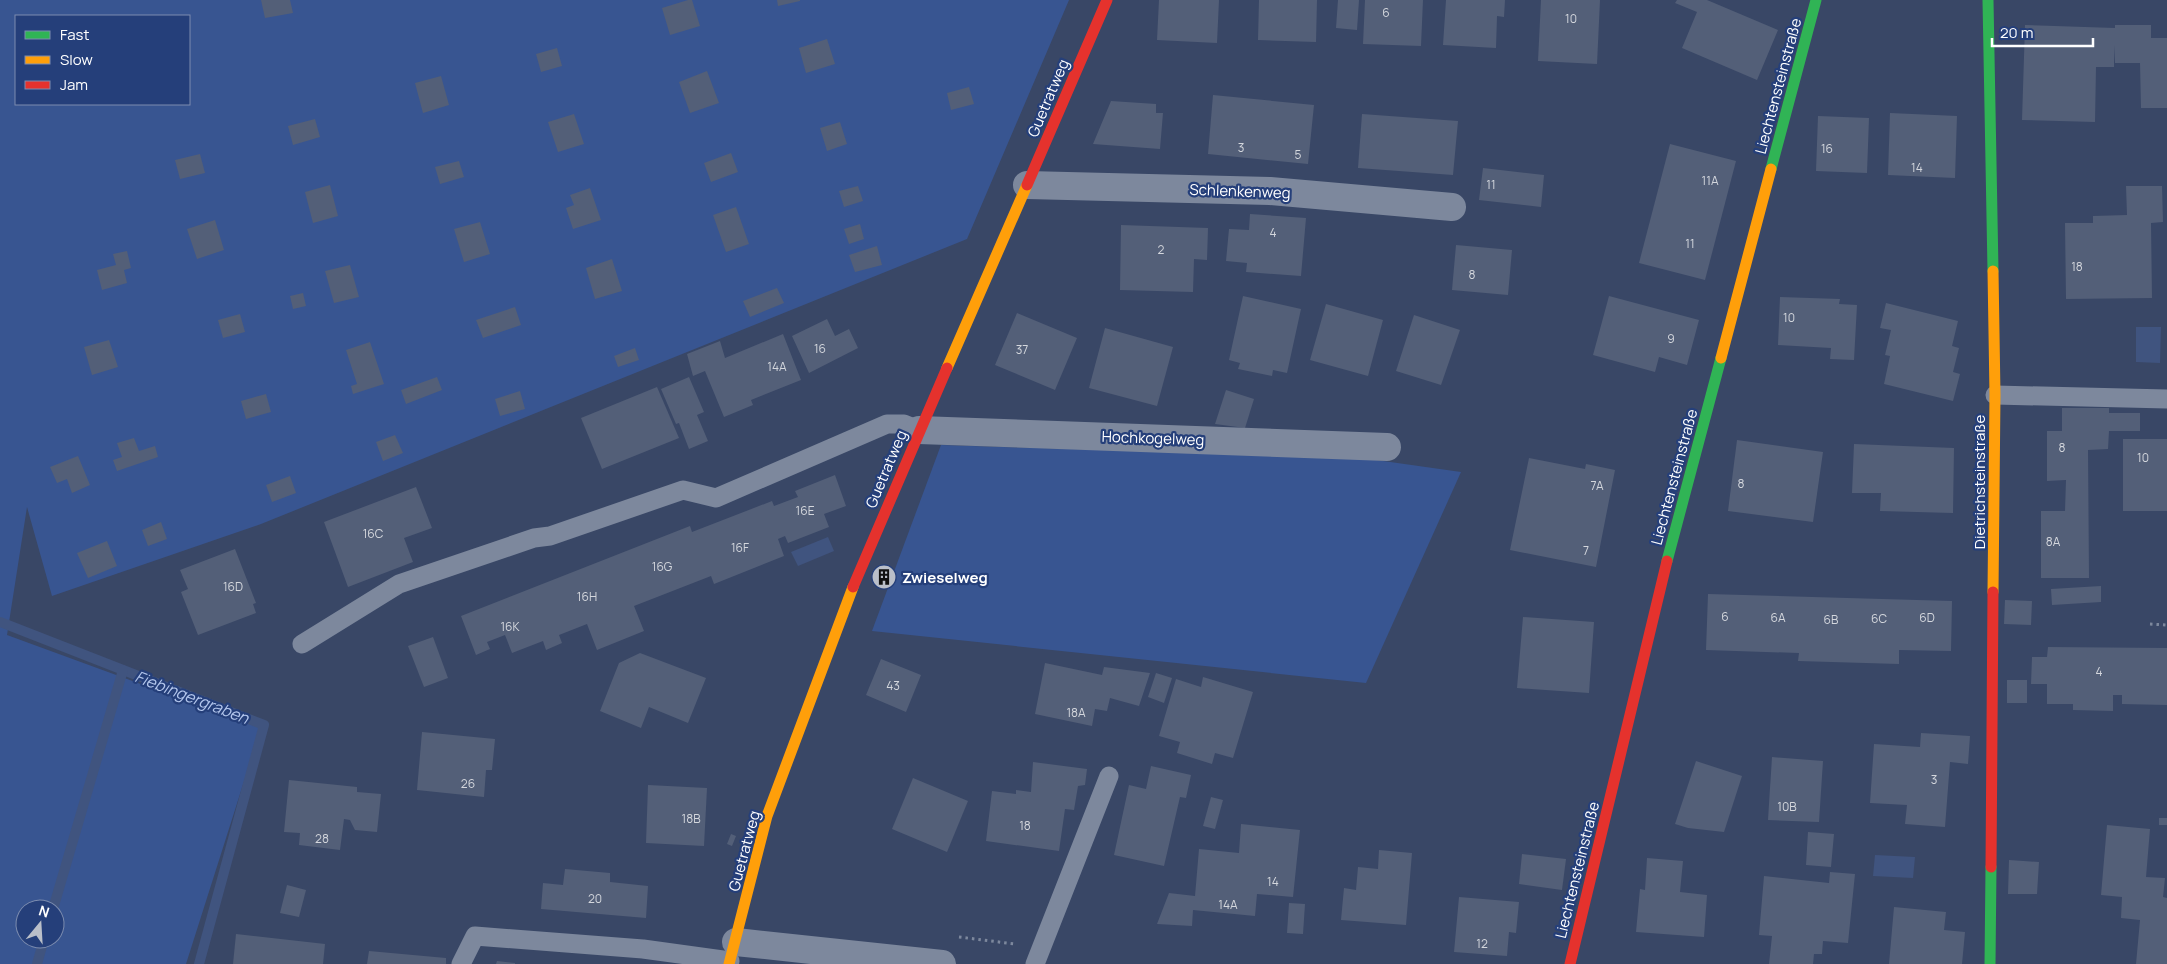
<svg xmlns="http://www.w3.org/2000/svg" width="2167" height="964" font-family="Manrope,sans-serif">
<rect width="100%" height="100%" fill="#394766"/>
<g fill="#385591" fill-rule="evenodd">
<path d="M0,0H1069L967,239L261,524L52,596L27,507L7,635L261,728L186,964H0ZM16,16H189V104H16ZM25,909H55V939H25Z"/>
<polygon points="941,445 1362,458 1461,472 1366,683 872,631"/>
</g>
<g fill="#40547f">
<polygon points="2136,327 2161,327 2160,363 2136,362"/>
<polygon points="828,537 834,551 798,566 791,552"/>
<polygon points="1875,855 1915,857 1913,878 1873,876"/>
</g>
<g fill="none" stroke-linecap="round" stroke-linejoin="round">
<g stroke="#40547f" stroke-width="10">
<polyline points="0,622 264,725 199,964"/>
<polyline points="53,909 123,670"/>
<polyline points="37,964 44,939"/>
</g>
</g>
<g fill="#535f78">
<polygon points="261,0 290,0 293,13 265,18"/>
<polygon points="688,0 692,0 700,26 670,35 662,8"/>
<polygon points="777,0 800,0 800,1 778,6"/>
<polygon points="1159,0 1219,0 1217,43 1157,40"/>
<polygon points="1259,0 1317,0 1316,42 1258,40"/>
<polygon points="1338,0 1359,0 1357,30 1336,28"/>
<polygon points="1365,0 1423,0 1421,46 1363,44"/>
<polygon points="1446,0 1505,0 1504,17 1497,16 1496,48 1443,45"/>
<polygon points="1541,0 1600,0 1597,64 1538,61"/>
<polygon points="1677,0 1707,0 1778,30 1757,80 1682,48 1697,12 1675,3"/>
<polygon points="2025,25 2115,28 2115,25 2151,25 2151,38 2167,38 2167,108 2141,108 2140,63 2115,63 2114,45 2114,67 2096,67 2095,122 2022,120"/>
<polygon points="827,39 835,64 806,73 799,48"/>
<polygon points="557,48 562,66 541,72 536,54"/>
<polygon points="707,71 719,103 690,113 679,82"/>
<polygon points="441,76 449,105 423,113 415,83"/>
<polygon points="969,87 974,104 951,110 947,93"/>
<polygon points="1213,95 1314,105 1308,164 1208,154"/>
<polygon points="1111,101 1156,104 1156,113 1163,113 1160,149 1093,144"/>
<polygon points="1890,113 1957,116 1955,178 1888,175"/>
<polygon points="574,114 584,144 558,152 548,122"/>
<polygon points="1362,114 1458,121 1453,175 1358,168"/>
<polygon points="1818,116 1869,118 1867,173 1816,171"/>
<polygon points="315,119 320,137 293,145 288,126"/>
<polygon points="840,122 847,144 827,151 820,128"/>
<polygon points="1670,144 1736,161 1705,280 1639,263"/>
<polygon points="731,153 738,172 711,182 704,163"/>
<polygon points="200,154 205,173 180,179 175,160"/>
<polygon points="459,161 464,177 440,184 435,167"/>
<polygon points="1483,168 1544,175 1541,207 1479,200"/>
<polygon points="330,185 338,216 313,223 305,192"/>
<polygon points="858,186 863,201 844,207 839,191"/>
<polygon points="2126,186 2162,186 2163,222 2151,223 2152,298 2066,299 2065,223 2093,223 2093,216 2127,215"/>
<polygon points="590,188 601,220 573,229 566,208 574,205 570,195"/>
<polygon points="736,207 749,244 726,252 713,215"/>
<polygon points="1250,214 1306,218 1301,276 1246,272 1247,263 1226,261 1229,229 1249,230"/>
<polygon points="215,220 224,250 197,259 187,229"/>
<polygon points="480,222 490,254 464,262 454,229"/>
<polygon points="860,224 864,239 849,244 844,229"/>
<polygon points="1121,225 1208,228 1207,260 1194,259 1193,292 1120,290"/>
<polygon points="1456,245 1512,250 1508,295 1452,290"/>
<polygon points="877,246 882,265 855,272 849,255"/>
<polygon points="127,251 131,268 124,270 127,283 102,290 97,270 116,265 113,254"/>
<polygon points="612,259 622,291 595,299 586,268"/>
<polygon points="350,265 359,297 334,303 325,271"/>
<polygon points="777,288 784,303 750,317 743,301"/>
<polygon points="303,293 306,306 293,309 290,296"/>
<polygon points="1243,296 1301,309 1287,373 1273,370 1272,376 1238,369 1240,363 1229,360"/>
<polygon points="1609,296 1699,320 1687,365 1659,357 1655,372 1593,355"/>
<polygon points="1780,297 1840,299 1839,304 1857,305 1854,360 1830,359 1831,348 1778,345"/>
<polygon points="1886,303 1958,321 1952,346 1959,348 1953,372 1960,374 1953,401 1884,384 1890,356 1885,355 1891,330 1880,328"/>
<polygon points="1326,304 1383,320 1368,376 1310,360"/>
<polygon points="515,307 521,325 483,338 476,320"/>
<polygon points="1017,313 1077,338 1055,390 995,365"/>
<polygon points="240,314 245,332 223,338 218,320"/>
<polygon points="1414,315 1460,330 1441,385 1396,371"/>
<polygon points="827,319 835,336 849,329 858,348 809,373 792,336"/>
<polygon points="1105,328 1173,347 1157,406 1089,388"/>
<polygon points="783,334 801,380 751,400 753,405 724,417 705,371 693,376 687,354 720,341 725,358"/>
<polygon points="109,340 118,367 92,375 84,347"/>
<polygon points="370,342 384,384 353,394 351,386 357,384 346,350"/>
<polygon points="635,348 639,360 618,367 614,356"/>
<polygon points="437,377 442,390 406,404 401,390"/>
<polygon points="689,377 704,412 697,415 708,441 689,449 679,423 676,424 661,389"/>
<polygon points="657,387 679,438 602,469 581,418"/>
<polygon points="1226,390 1254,399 1245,428 1215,424"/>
<polygon points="520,391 525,409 500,416 495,399"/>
<polygon points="266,394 271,412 246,419 241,401"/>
<polygon points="2062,408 2109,408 2109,413 2140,413 2140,431 2109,431 2108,449 2088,450 2089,578 2041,578 2041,511 2065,511 2066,480 2047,481 2047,431 2062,431"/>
<polygon points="395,435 403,453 383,461 376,442"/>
<polygon points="134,438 139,451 155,446 158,457 117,471 113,460 122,457 117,443"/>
<rect x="2123" y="439" width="44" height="72"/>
<polygon points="1737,440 1823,452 1813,522 1728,511"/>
<polygon points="1854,444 1954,448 1953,513 1880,511 1881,493 1852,493"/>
<polygon points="78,456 90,485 72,493 67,479 57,483 50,467"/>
<polygon points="1529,458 1585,469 1586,464 1615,470 1596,567 1510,550"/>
<polygon points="835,475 846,506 824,514 829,527 788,543 785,536 778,539 784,556 714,584 711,576 634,606 644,631 597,650 587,624 559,635 562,643 546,650 543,641 512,653 505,635 487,642 490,649 476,655 461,616 690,526 692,532 772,501 774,506 798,497 795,491"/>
<polygon points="290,476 296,493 272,502 266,485"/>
<polygon points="416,487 432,528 404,538 413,562 348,587 324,522"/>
<polygon points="161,522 167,539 148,546 142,530"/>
<polygon points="107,541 117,566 88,578 77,553"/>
<polygon points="235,549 256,603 253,604 256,613 198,635 181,592 188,589 180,570"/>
<polygon points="885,569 890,571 884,585 879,584"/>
<polygon points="2101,586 2101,602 2052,605 2051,589"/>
<polygon points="1708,594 1952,601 1951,651 1899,650 1899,664 1798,661 1799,653 1706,650"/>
<polygon points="2005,600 2032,601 2031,625 2004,624"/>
<polygon points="1523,617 1594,622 1589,693 1517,688"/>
<polygon points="433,637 448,678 424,687 408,646"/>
<polygon points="2048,647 2167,648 2167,705 2122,704 2122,695 2113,695 2113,711 2073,710 2073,704 2047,704 2047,684 2031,684 2032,657 2047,657"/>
<polygon points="640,653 706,678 688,723 649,707 641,728 600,711 619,663"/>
<polygon points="881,659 921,675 906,712 866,695"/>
<polygon points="1045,663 1102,675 1104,667 1150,673 1139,706 1110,698 1107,711 1095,709 1092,726 1035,714"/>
<polygon points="1156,673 1172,678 1164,703 1148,697"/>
<polygon points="1203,677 1253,692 1233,758 1215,753 1212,764 1177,753 1180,742 1159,736 1176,679 1201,687"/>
<rect x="2007" y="680" width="20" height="23"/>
<polygon points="422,732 495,739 492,770 486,770 484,797 417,790"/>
<polygon points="1921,733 1970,736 1968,764 1950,762 1945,827 1905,824 1907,805 1870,803 1874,744 1920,747"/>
<polygon points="1772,757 1823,761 1819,822 1768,820"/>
<polygon points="1696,761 1742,776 1724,832 1688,828 1675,824"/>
<polygon points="1033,762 1087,769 1085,785 1078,786 1074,810 1065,809 1059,851 986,841 992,791 1016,794 1016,790 1031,792"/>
<polygon points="1151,766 1191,775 1186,798 1180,797 1164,866 1114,855 1129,785 1146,789"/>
<polygon points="913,778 968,801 947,852 892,829"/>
<polygon points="289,780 357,787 357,792 381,794 377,832 355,830 350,820 344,819 340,850 299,845 300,833 284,832"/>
<polygon points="648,785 707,788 704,846 646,843"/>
<polygon points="1211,797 1223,800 1215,829 1203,826"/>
<rect x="2159" y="818" width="8" height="7"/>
<polygon points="1241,824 1300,830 1293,897 1257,894 1255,916 1193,910 1192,926 1157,924 1169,893 1195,896 1199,849 1239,853"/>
<polygon points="2107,825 2150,829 2146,877 2165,878 2163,897 2167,898 2167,964 2136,964 2140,920 2121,918 2122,897 2101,895"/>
<polygon points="1808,832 1834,834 1831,867 1806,865"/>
<polygon points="731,834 736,836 732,846 727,844"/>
<polygon points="1379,850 1412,853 1406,925 1341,920 1344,888 1356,890 1358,867 1378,869"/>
<polygon points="1522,854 1566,859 1562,890 1519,884"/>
<polygon points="1647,858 1683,861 1680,892 1707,895 1704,937 1636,932 1640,889 1645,890"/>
<polygon points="2009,860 2039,862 2037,894 2008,894"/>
<polygon points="565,869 610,873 610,882 648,886 646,918 541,909 543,883 563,885"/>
<polygon points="1830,872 1855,874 1848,943 1823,941 1822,954 1814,954 1813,964 1769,964 1772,936 1759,935 1764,876 1829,883"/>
<polygon points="287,885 306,890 299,917 280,913"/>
<polygon points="1459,897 1519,902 1516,933 1509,932 1507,956 1454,952"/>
<polygon points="1289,903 1305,904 1303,934 1287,933"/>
<polygon points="1894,907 1946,912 1944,930 1965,932 1962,964 1889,964"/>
<polygon points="236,934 325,944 323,964 233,964"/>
<polygon points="369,951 446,958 446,964 367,964"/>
<polygon points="497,961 515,963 515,964 496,964"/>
</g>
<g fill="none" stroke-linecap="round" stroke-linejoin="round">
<g stroke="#7d889d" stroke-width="3" stroke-dasharray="2.5 4" stroke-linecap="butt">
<polyline points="2150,624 2167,625"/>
<polyline points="959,937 1015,944"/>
</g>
<g stroke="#7d889d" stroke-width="19">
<polyline points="1995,395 2167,399"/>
<polyline points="302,644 399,584 534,538 550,536 683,490 716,498 887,424 904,424 919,430"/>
<polyline points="461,964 475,936 643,949 730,961"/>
<polyline points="1035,964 1109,776"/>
</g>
<g stroke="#7d889d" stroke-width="28">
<polyline points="1027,185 1270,191 1452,207"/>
<polyline points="919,430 1387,447"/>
<polyline points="736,942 942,964"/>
</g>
<g stroke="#30b455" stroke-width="11">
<polyline points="1988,0 1993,271"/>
<polyline points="1771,169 1816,0"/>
<polyline points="1667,561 1721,358"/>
<polyline points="1990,964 1991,867"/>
</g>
<g stroke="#ff9f0a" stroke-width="11">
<polyline points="1993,271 1995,395 1993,592"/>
<polyline points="1721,358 1771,169"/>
<polyline points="947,368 1027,185"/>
<polyline points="729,964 767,816 853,587"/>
</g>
<g stroke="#e5322d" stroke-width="11">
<polyline points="1027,185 1107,0"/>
<polyline points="853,587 947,368"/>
<polyline points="1991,867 1993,592"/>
<polyline points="1570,964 1667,561"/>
</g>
</g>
<defs>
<symbol id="building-disc" viewBox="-11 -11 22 22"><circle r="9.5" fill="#babfc9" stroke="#253f7a"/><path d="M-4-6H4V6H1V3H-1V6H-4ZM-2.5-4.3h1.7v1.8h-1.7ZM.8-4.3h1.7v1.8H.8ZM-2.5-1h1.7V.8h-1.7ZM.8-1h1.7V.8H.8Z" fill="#111"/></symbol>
</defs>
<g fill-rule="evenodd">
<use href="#building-disc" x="870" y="563" width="28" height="28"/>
</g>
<g text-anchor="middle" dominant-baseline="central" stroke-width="4.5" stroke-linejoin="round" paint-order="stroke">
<g font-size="12" fill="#d4d7dd">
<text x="1386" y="12">6</text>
<text x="1571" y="18">10</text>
<text x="1241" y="147">3</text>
<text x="1827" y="148">16</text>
<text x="1298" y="154">5</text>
<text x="1917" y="167">14</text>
<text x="1710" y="180">11A</text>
<text x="1491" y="184">11</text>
<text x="1273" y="232">4</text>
<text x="1690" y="243">11</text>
<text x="1161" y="249">2</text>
<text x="2077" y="266">18</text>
<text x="1472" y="274">8</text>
<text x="1789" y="317">10</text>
<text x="1671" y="338">9</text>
<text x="820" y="348">16</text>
<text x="1022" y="349">37</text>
<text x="777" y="366">14A</text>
<text x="2062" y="447">8</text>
<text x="2143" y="457">10</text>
<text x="1741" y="483">8</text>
<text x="1597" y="485">7A</text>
<text x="805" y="510">16E</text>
<text x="373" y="533">16C</text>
<text x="2053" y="541">8A</text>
<text x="740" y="547">16F</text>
<text x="1586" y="550">7</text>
<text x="662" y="566">16G</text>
<text x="233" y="586">16D</text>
<text x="587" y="596">16H</text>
<text x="1725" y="616">6</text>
<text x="1778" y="617">6A</text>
<text x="1927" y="617">6D</text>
<text x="1879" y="618">6C</text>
<text x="1831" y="619">6B</text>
<text x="510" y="626">16K</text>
<text x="2099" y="671">4</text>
<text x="893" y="685">43</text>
<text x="1076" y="712">18A</text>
<text x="1934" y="779">3</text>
<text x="468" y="783">26</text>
<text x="1787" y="806">10B</text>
<text x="691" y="818">18B</text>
<text x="1025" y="825">18</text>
<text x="322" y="838">28</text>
<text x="1273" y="881">14</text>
<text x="595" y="898">20</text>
<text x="1228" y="904">14A</text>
<text x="1482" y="943">12</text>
</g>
<g font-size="15" fill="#fff" stroke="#253f7a">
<text transform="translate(1778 86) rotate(-75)">Liechtensteinstraße</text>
<text transform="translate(1048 98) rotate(-67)">Guetratweg</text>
<text transform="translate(1240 191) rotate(2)">Schlenkenweg</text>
<text transform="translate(1153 438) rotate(2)">Hochkogelweg</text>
<text transform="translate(886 469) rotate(-67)">Guetratweg</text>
<text transform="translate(1674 477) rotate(-75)">Liechtensteinstraße</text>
<text transform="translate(1979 482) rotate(-90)">Dietrichsteinstraße</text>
<text transform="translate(744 851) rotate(-75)">Guetratweg</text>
<text transform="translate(1577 870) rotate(-76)">Liechtensteinstraße</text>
</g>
<g font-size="15" font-weight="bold" fill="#fff" stroke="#253f7a" text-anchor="start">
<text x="902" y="577">Zwieselweg</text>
</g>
<g font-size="16" font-style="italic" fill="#b3c6ec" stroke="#253f7a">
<text transform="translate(192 697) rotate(21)">Fiebingergraben</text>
</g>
</g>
<rect x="15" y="15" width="175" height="90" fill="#253f7a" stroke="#7c8caf"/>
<rect x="25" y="31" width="25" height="8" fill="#30b455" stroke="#7c8caf"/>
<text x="60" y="40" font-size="15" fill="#ffffff">Fast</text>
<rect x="25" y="56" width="25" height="8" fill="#ff9f0a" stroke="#7c8caf"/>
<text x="60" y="65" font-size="15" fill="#ffffff">Slow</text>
<rect x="25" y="81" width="25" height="8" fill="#e5322d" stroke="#7c8caf"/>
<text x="60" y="90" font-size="15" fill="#ffffff">Jam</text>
<g transform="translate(40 924) rotate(18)"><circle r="24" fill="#253f7a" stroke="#7c8caf"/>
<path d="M0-4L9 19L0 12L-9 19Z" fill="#babfc9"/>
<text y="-8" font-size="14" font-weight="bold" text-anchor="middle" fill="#ffffff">N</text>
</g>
<path d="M1992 38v8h101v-8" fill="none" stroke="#ffffff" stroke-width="2.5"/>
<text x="2000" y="38" font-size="15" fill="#ffffff" stroke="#253f7a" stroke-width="4" paint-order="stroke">20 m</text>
</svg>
